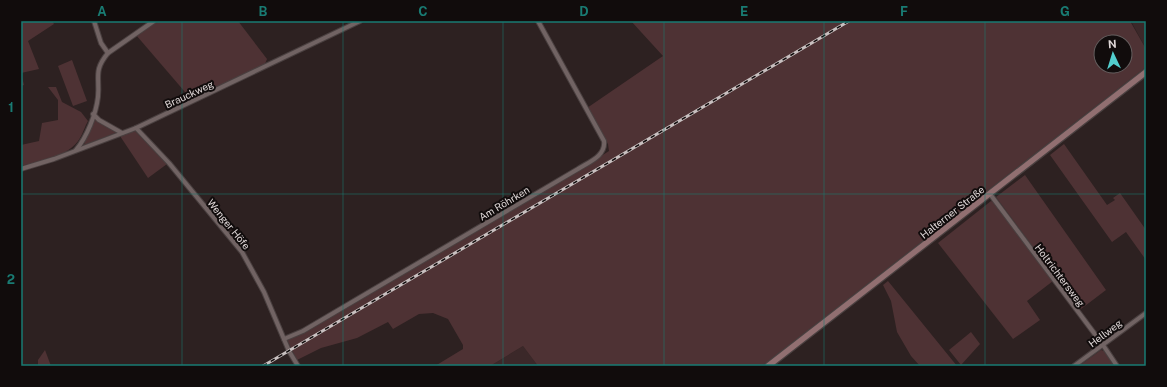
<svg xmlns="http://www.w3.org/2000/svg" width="1167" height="387" font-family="'Public Sans',sans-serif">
<rect width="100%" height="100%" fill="#2d2121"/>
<g fill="#3b2829">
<polygon points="1131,21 1146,21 1146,49"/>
<polygon points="523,346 538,366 490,366"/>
</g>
<g fill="#4e3234" fill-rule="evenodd">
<polygon points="21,21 52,21 54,24 28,41 39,69 21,73 24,85 21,86"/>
<polygon points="159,21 238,21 267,59 265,64 191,99 136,35"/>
<path d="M631,21H1130L1146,49V67L762,366H538L523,346L490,366H435L463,349V345L448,319L433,313L419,314L393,329L388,322L357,338L321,348L297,360L287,340L288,338L579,170L609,151L608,144L587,108L663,56ZM1101,42H1125V66H1101Z"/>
<polygon points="72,60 87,101 73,106 58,66"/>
<path d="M48,87H56L62,102L81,112L88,121C85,126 83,133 80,138C69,157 40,161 21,166V145L39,141L42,123L58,120V100Z"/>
<polygon points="93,116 118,132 84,145"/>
<polygon points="135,131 167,164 148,178 120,136"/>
<polygon points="1064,144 1107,205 1115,200 1113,198 1120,193 1146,230 1146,260 1126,232 1112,242 1050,155"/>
<polygon points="1025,175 1106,290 1081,309 1071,296 1070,297 996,197"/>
<polygon points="991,201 994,202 1053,281 1027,301 1040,320 1013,339 938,243"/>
<polygon points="888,281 957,366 920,366 911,356 897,332 891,301 883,285"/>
<polygon points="971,332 980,344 961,365 949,350"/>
<polygon points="45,350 51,366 38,366 38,360"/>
<polygon points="1101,350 1104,351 1114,366 1079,366"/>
</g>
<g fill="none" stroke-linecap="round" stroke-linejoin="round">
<defs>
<g id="minor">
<polyline points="94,21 101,43 108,53"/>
<polyline points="93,114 99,120 122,133"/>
<polyline points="136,128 169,163 242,252 264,292 289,351 298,366"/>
<path d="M76,150C87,137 96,114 98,97C100,77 93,71 108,53L154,21"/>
<polyline points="21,169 54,159 136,128 360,21"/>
<polyline points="990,194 1103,345 1117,366"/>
<path d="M284,339L303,331L578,169C589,162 606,156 604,141L538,21"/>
<polyline points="1074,366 1146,313"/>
</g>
<polyline id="secondary" points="768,366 1146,72"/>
</defs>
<use href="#minor" stroke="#4a4040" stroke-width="6"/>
<use href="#secondary" stroke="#4a4040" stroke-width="8"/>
<use href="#minor" stroke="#716363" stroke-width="4"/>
<use href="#secondary" stroke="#916f71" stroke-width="5.5"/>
<defs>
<polyline id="rail" points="263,366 849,21"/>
</defs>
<use href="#rail" stroke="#c8c0c0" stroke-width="3"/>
<use href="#rail" stroke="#110c0c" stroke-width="1.5" stroke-dasharray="4.5" stroke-linecap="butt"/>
</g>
<path fill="none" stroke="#197b73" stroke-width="1" stroke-opacity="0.55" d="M182,21V366M343,21V366M503,21V366M664,21V366M824,21V366M985,21V366M21,194H1146"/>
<g text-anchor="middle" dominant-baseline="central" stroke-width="4" stroke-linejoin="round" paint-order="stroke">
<g font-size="10" fill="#e0d8d8" stroke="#110c0c">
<text transform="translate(189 94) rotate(-25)">Brauckweg</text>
<text transform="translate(504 203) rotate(-31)">Am Röhrken</text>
<text transform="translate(952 212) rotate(-38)">Halterner Straße</text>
<text transform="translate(229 224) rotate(51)">Wenger Höfe</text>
<text transform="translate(1060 275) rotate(53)">Holtrichtersweg</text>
<text transform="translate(1105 333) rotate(-37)">Hellweg</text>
</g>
</g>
<rect width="1167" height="387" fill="none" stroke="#110c0c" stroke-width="44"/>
<g transform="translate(1113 54) rotate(356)"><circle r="19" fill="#110c0c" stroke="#645e5e"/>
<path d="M0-3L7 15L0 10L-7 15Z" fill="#52cdcd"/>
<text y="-6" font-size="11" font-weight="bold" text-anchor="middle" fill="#e0d8d8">N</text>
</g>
<rect x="22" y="22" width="1123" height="343" fill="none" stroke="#197b73" stroke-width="1.5"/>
<g font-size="13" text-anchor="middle" font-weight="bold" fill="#197b73">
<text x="102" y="16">A</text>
<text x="263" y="16">B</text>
<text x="423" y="16">C</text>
<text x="584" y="16">D</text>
<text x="744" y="16">E</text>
<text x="904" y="16">F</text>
<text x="1065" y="16">G</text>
<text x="11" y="112">1</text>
<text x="11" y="284">2</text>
</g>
</svg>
